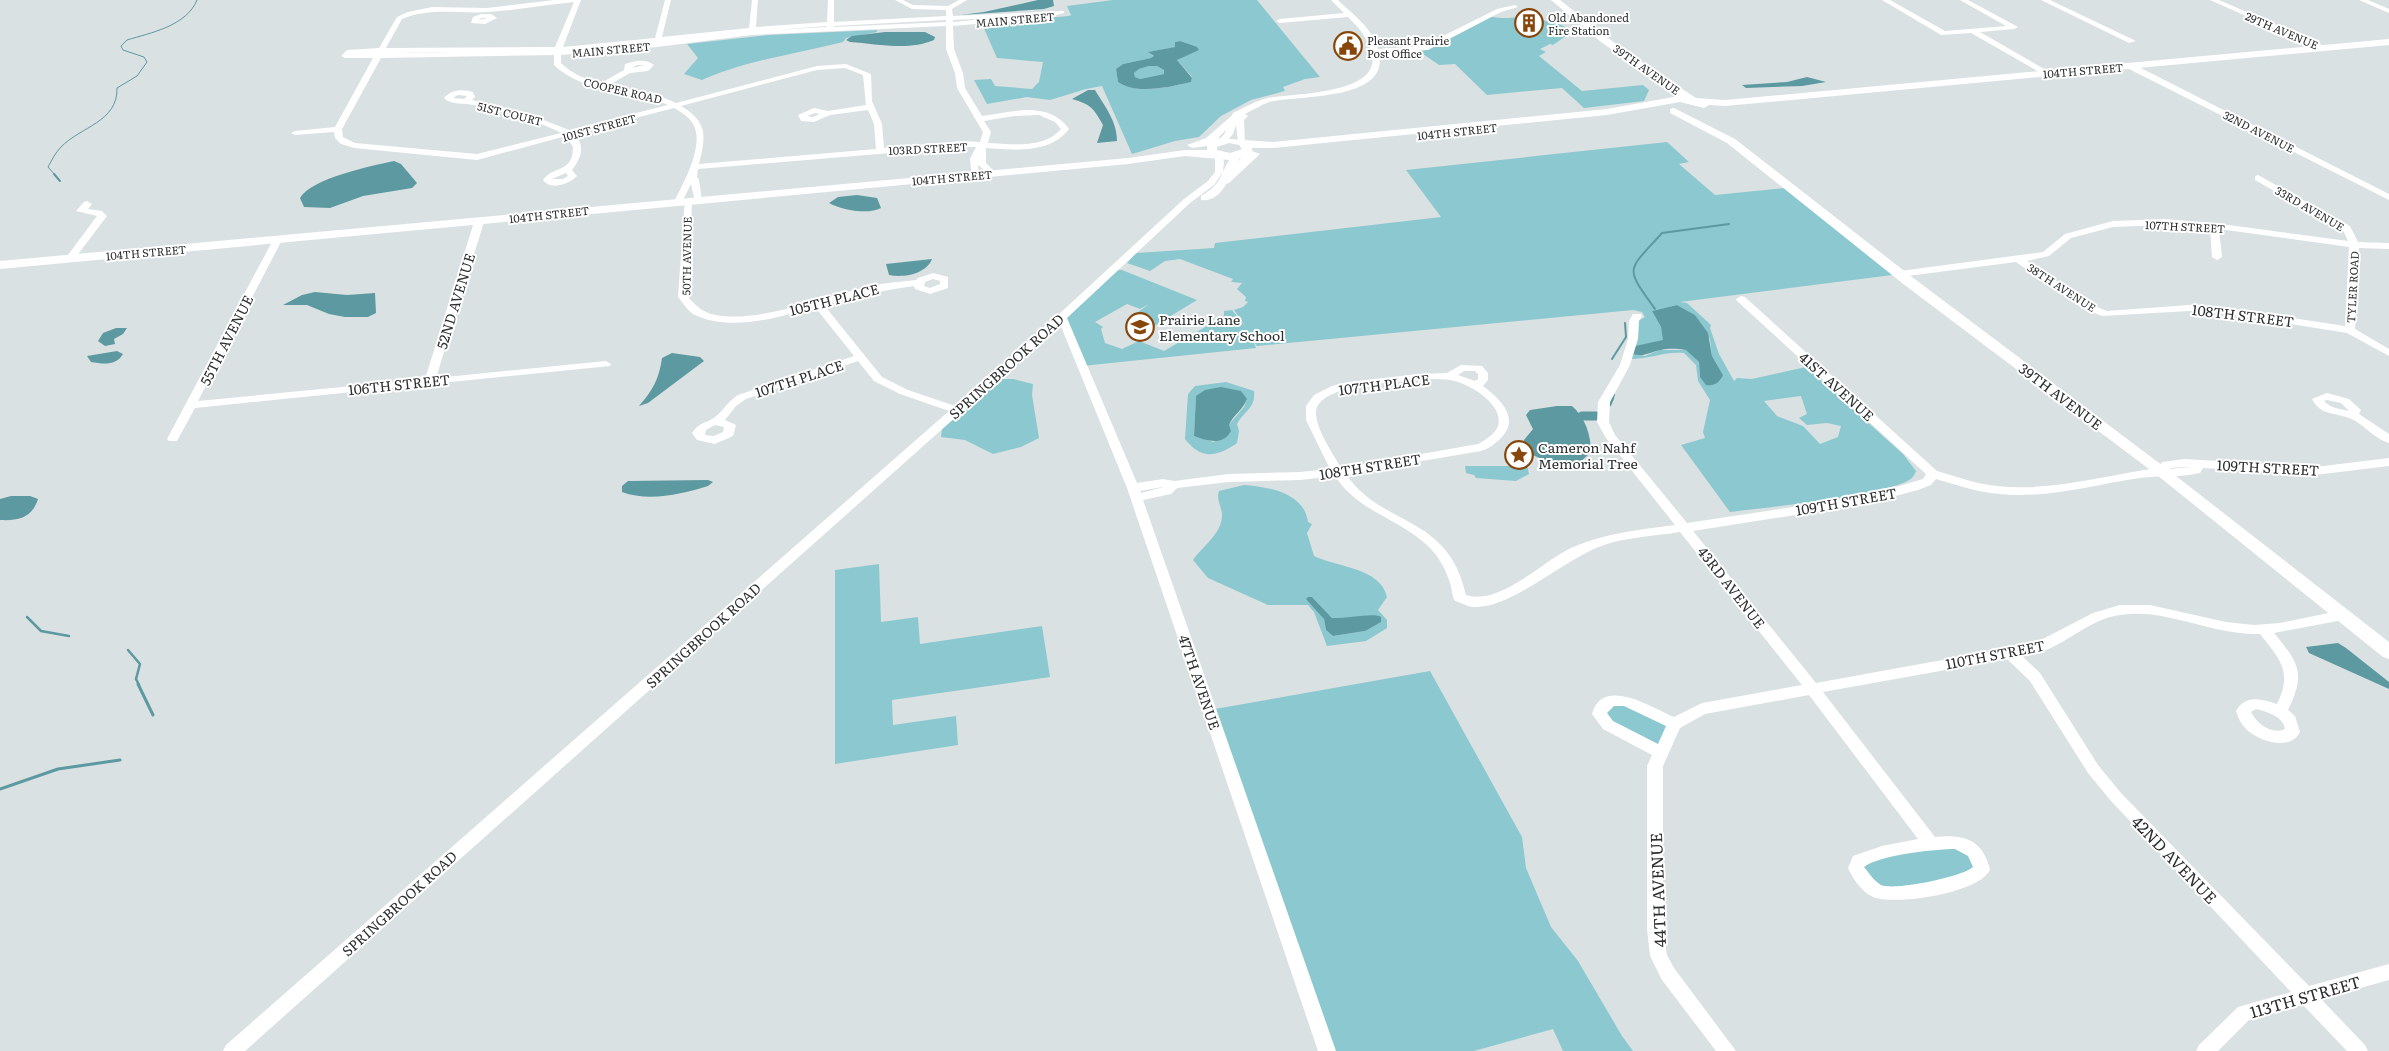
<svg xmlns="http://www.w3.org/2000/svg" width="2389" height="1051" font-family="Literata,serif">
<rect width="100%" height="100%" fill="#dae1e2"/>
<g fill="#8cc8cf" fill-rule="evenodd">
<path d="M1113,0H1257L1320,77L1305,79L1283,87L1285,91L1251,100L1221,116L1199,137L1175,141L1132,154L1102,86L1086,89L1050,100L1027,97L987,104L974,80L991,79L995,86L1032,89L1039,82L1043,62L997,58L982,24L1069,16L1071,15L1067,6ZM1180,41L1198,49L1177,60L1192,77L1191,82C1170,87 1136,95 1118,82L1116,69L1123,64L1151,58L1154,57L1149,52L1176,47L1175,42Z"/>
<path d="M1489,16C1499,19 1509,18 1520,17C1533,17 1563,23 1573,31L1553,45L1550,44L1540,49L1546,52L1539,56L1582,91L1643,85L1649,90L1644,101L1584,108L1562,88L1487,95L1455,64L1439,65L1416,49L1425,48Z"/>
<path d="M877,30V32L846,38L843,42C796,54 747,60 702,80L684,74L698,58L687,44L768,35Z"/>
<polygon points="1149,66 1157,66 1164,70 1164,74 1140,79 1135,77 1134,73 1139,69"/>
<path d="M1667,142L1689,162L1679,164L1715,195L1785,188L1900,274L1680,302L1687,303L1711,325L1710,328L1719,354L1734,381L1737,378L1752,379L1806,367L1903,454L1916,471C1915,473 1914,476 1912,478C1893,495 1761,508 1730,512L1681,445L1705,438L1703,432L1710,400L1698,381L1696,365L1684,353C1663,351 1649,360 1627,359L1629,352L1645,356L1659,350H1687L1699,362L1700,377L1723,375L1712,356L1710,339L1695,315L1677,305L1652,311L1661,327L1664,340L1660,342L1635,346L1638,321L1645,317L1642,312L1633,310L1257,346L1253,341L1256,348L1082,366L1062,317L1117,270H1122L1197,300L1151,328L1130,318L1149,304L1140,309L1127,304L1095,322L1103,327L1101,329L1105,343L1122,349L1139,341L1164,351L1224,316V311L1232,310L1246,327L1234,310L1243,307L1248,302L1245,301L1246,297L1237,289L1242,283L1231,282L1233,279L1180,259L1165,261L1150,271L1127,263L1136,253L1214,248L1215,243L1441,217L1406,170ZM1801,396L1807,414L1799,418L1807,425L1827,423L1841,426L1838,437L1820,444L1803,426L1777,416L1764,401Z"/>
<polygon points="1000,379 1013,379 1033,384 1032,395 1039,438 1021,447 993,454 965,440 941,437 942,429"/>
<path d="M1226,382L1254,391C1256,408 1244,411 1237,424L1239,431L1237,443C1217,457 1201,460 1185,439L1188,394L1195,386ZM1196,396L1247,399L1244,407L1214,442L1194,436Z"/>
<polygon points="1518,463 1527,465 1529,474 1516,481 1476,478 1474,475 1466,473 1465,466 1508,466"/>
<path d="M1244,485C1268,487 1304,492 1308,522L1312,524L1307,533L1314,556C1337,567 1381,568 1387,597L1378,610L1387,620V628L1366,641L1327,646L1314,612L1308,605H1268L1208,578L1193,560C1203,546 1223,533 1222,514C1221,505 1216,499 1219,491ZM1312,597L1332,618L1347,619L1361,616L1365,631L1333,636L1326,630L1324,619Z"/>
<polygon points="879,564 881,622 918,617 920,644 1042,626 1050,677 892,700 893,725 956,716 958,745 835,764 835,570"/>
<polygon points="1430,671 1522,837 1526,868 1551,927 1578,961 1622,1036 1633,1051 1563,1051 1553,1029 1474,1051 1327,1051 1209,710"/>
<polygon points="1611,701 1674,724 1660,752 1608,725 1600,710"/>
<polygon points="1955,842 1980,859 1972,877 1877,890 1859,861"/>
</g>
<g fill="#5c99a1" fill-rule="evenodd">
<polygon points="1038,0 1053,0 1054,6 1044,9 961,15 984,12"/>
<path d="M885,32H925L935,37L934,40C909,51 877,44 850,42L846,40L852,36Z"/>
<path d="M1180,41L1197,47L1199,50L1177,60L1192,78L1191,82C1170,87 1136,95 1118,82L1116,69L1123,64L1151,58L1154,56L1148,52L1175,47V42ZM1149,66H1157L1164,70V74L1140,79L1135,77L1134,73L1139,69Z"/>
<polygon points="1807,77 1826,82 1802,86 1746,88 1742,85 1787,82"/>
<path d="M1088,90H1095C1105,107 1117,121 1117,141L1097,143L1103,125C1093,107 1091,105 1072,99Z"/>
<path d="M394,161L401,164L417,183L412,188L363,196L330,208L304,207L300,198C312,178 371,166 394,161Z"/>
<path d="M857,195L877,198L881,208C868,215 842,210 829,203L838,197Z"/>
<path d="M932,259C926,274 904,278 889,275L886,264Z"/>
<polygon points="315,292 347,295 375,293 376,313 368,317 345,317 329,314 307,305 283,305 302,295"/>
<path d="M1677,305L1695,315L1708,333L1712,356L1723,375C1719,383 1715,386 1706,385L1700,377L1699,362L1686,350C1678,349 1670,348 1661,350C1649,352 1642,359 1629,352L1635,346L1663,340L1661,327L1652,311Z"/>
<polygon points="116,328 127,328 123,334 114,339 115,344 105,346 98,341 103,333"/>
<path d="M117,351L123,354C116,366 103,364 91,362L87,356Z"/>
<path d="M672,353L700,357L704,361L648,403L639,406C653,390 659,379 662,358Z"/>
<path d="M1221,387L1241,391L1247,399C1243,410 1233,415 1229,425L1231,431C1223,446 1207,441 1194,436L1196,396L1205,390Z"/>
<path d="M1557,406H1572C1585,417 1591,435 1591,452L1576,466H1557L1524,451V440L1533,429L1526,415L1530,410Z"/>
<path d="M708,480L713,482L708,486C682,494 649,502 622,492V486L628,481Z"/>
<path d="M11,496H30L38,499C32,518 18,521 0,520V499Z"/>
<path d="M1308,597H1312L1332,618C1344,619 1375,612 1381,617V622L1365,631L1333,636L1326,630L1324,619L1306,599Z"/>
<polygon points="2338,643 2346,648 2389,682 2389,689 2309,653 2306,647"/>
</g>
<g fill="none" stroke-linecap="round" stroke-linejoin="round">
<path stroke="#5c99a1" stroke-width="1" d="M55,175L48,167C52,160 55,153 61,147C80,127 118,122 117,88L137,76L147,62L144,57L123,50L121,46L127,40C150,33 187,26 197,0"/>
<g stroke="#5c99a1" stroke-width="2">
<polyline points="54,174 60,181"/>
<path d="M1655,309C1624,266 1627,272 1662,233L1729,224"/>
<polyline points="1612,359 1626,337 1625,323"/>
<polyline points="1612,399 1614,395"/>
</g>
<g stroke="#5c99a1" stroke-width="2.5">
<polyline points="1610,405 1613,398"/>
<polyline points="27,617 41,631 69,636"/>
<polyline points="128,650 140,664 136,679 139,685"/>
</g>
<g stroke="#5c99a1" stroke-width="3">
<polyline points="138,684 153,715"/>
<polyline points="0,789 58,769 120,760"/>
</g>
<polyline stroke="#5c99a1" stroke-width="9" points="1582,416 1596,416"/>
<g fill="#fff" fill-rule="evenodd">
<path d="M554,0H581L563,47L655,38L665,0H671L662,37L749,28L752,0H758L756,27L827,22L828,0H834V22L946,16V10L912,9L895,0H903L913,5L948,6L959,0H967L952,9L953,16L1064,11V13L1044,18L953,26L954,49L963,73L965,88L982,116C1012,112 1048,100 1069,129C1050,154 1014,150 986,148V163L996,173L992,176L978,165L979,175L972,177L970,159L976,147H962L698,169L697,177L699,180L702,200L695,202L691,184L682,202L678,205L674,202C683,184 704,147 694,126C691,118 681,112 674,108L574,134C586,146 581,158 572,170L577,176C569,184 551,191 543,180C553,165 573,174 573,147L566,136L477,160L354,148L341,144L335,138L334,132L295,135L291,133L295,131L335,127L373,58H345L341,56L347,50L379,48L397,17L408,12L432,7L487,8ZM574,2L555,47L386,48L402,19C431,7 458,14 489,12C517,10 545,5 574,2ZM994,18L953,22V20ZM946,20V22L834,27V26ZM827,26L826,27L774,30ZM946,26V49L955,73L957,88L983,132L980,142L962,141L884,148L882,124L872,101L871,74L846,64L817,66L676,103L655,94L609,85L630,73L648,71L654,65C645,58 635,61 625,64L624,70L601,83C585,79 572,74 561,63V55L657,47L752,35ZM427,52H450L383,53H384ZM554,55V65C585,95 631,87 668,105L569,130L526,113L472,100L475,97L473,92C462,89 452,89 444,98C450,105 465,103 474,105C503,111 534,119 561,133L477,154L355,143L343,137L342,129L381,58ZM637,65H645L632,68ZM845,68L863,75L866,105L828,111L814,108L798,115L801,121L814,122L830,115L868,110L874,124L876,149L699,164C706,136 708,122 681,106L817,70ZM458,95L467,96L464,99L453,98ZM815,113L820,114L813,117L807,116ZM1039,115L1055,122L1061,129C1044,149 1011,144 988,143L991,132L984,121L1014,116ZM566,173L568,176L563,179H552Z"/>
<path d="M1331,0H1338C1352,14 1373,28 1378,49L1423,46L1497,9L1515,5L1518,7L1501,12L1428,50L1379,53C1390,102 1296,95 1269,102C1261,105 1253,110 1245,114L1248,116L1244,120L1245,144L1238,142L1236,125L1233,134L1226,142H1220L1219,140L1225,133L1233,113C1244,108 1257,100 1268,98C1291,93 1380,95 1372,55C1368,38 1360,29 1348,17L1280,23L1276,21L1280,19L1344,13Z"/>
<polygon points="1882,0 1890,0 1945,31 2006,26 1960,0 1968,0 2018,27 2014,29 1980,32 2053,74 2046,76 1971,33 1941,35"/>
<polygon points="2041,0 2050,0 2136,41 2129,43"/>
<polygon points="2210,0 2219,0 2329,48 2322,50"/>
<polygon points="2359,0 2368,0 2389,9 2389,13"/>
<path d="M481,14H491L497,18L485,24L471,23L473,17ZM482,18H488L478,20Z"/>
<polygon points="2127,64 2133,64 2389,194 2389,200 2127,68"/>
<path d="M1215,152H1221L1224,162L1223,172L1214,185L1190,203L1067,318L1137,483L1163,479L1174,481L1229,474L1300,472L1330,469L1306,420V406L1314,395L1332,386L1348,382L1419,374L1447,373L1461,365L1482,366L1488,373V380L1483,386C1499,398 1521,418 1501,438C1496,443 1489,449 1481,451L1346,474C1382,528 1448,513 1466,595C1500,606 1541,562 1571,548C1604,533 1639,530 1675,525L1606,438L1597,422L1598,402L1620,365L1628,339L1629,321L1633,314H1641L1642,316L1639,321L1638,339L1630,365L1610,402L1609,422L1615,435L1687,523L1865,496L1923,479L1926,474L1737,301L1736,299L1741,296L1745,297L1937,471C1957,477 1977,484 1997,486C2050,492 2106,475 2158,468L2162,462L2185,459L2315,467L2389,458V466L2315,475L2203,468L2200,473C2180,478 2160,475 2139,478C2093,485 2046,499 1999,494C1977,492 1956,485 1936,479L1931,485L1918,490L1865,504L1693,531L1816,683L2035,643L2093,613L2120,605H2150L2226,622L2254,625L2280,623L2343,610L2348,612L2350,615L2348,618L2343,620L2274,633C2299,663 2306,673 2288,710L2295,716L2300,732C2290,752 2258,741 2246,729C2241,724 2238,718 2236,711C2245,694 2262,699 2277,704C2293,672 2280,659 2260,634C2212,636 2168,608 2120,615C2096,618 2076,635 2055,646C2044,652 2033,654 2022,656L2040,673L2098,765L2121,793L2309,986L2389,964V980L2321,999L2365,1045L2368,1051H2347L2303,1005L2249,1020L2218,1051H2196L2199,1045L2238,1007L2291,992L2111,801L2088,773L2030,681L2007,659L1823,692L1935,837C1963,834 1983,839 1990,870C1979,893 1896,906 1873,897C1862,892 1853,879 1848,868L1853,856L1882,846L1918,839L1809,695L1705,714L1680,728L1663,766V929L1667,955L1674,968L1736,1051H1716L1662,980L1650,956L1647,929V766L1652,755L1603,729L1592,714C1602,675 1653,708 1674,717L1702,703L1802,685L1680,532C1657,536 1626,537 1604,545C1566,558 1513,607 1477,607C1470,608 1462,603 1455,601C1452,596 1452,589 1450,583C1446,570 1439,557 1429,547C1399,518 1358,512 1335,476L1300,480L1229,482L1177,488L1171,494L1143,500L1336,1051H1318L1127,488L1060,324L245,1051H223L226,1045L949,411L900,394L874,381L858,361L746,399L736,406L725,420L736,425L733,436L715,444L697,440L692,433C700,421 706,424 715,417C723,411 728,401 738,395L854,356L815,307C779,317 730,333 693,314C688,311 682,302 678,297L685,199L692,201L688,297C696,306 703,313 716,315C758,323 821,298 863,288C880,283 898,282 916,280L918,278L933,273L948,277V288L930,294L915,289L914,286C883,290 854,297 824,305L882,377L908,390L955,406L1058,315L1184,199L1208,181L1215,172ZM933,279L940,281V284L930,288L924,286L925,282ZM1464,371H1475L1478,374V379L1475,381L1458,375ZM1419,380C1432,379 1446,378 1458,382C1474,387 1504,406 1498,426C1495,434 1485,440 1478,444L1341,468C1333,453 1318,433 1316,415C1313,383 1397,383 1419,380ZM715,425L724,427L723,432L714,436L705,435L706,430ZM2185,467H2191L2170,469V468ZM1164,487L1141,493L1140,491L1163,487ZM1614,706H1624L1666,726L1658,744L1613,721L1607,713ZM2256,709C2267,712 2283,716 2285,729C2272,735 2257,724 2251,712ZM1955,849L1968,856L1973,867C1962,877 1894,891 1881,885C1874,881 1869,873 1864,867C1879,855 1935,849 1955,849Z"/>
<path d="M1235,153L1242,155C1231,169 1225,203 1201,200V196C1227,181 1218,171 1235,153Z"/>
<path d="M2258,175L2350,226L2358,242L2389,243V249L2359,248L2355,329L2389,349V356L2347,333L2227,314L2189,311L2102,316L2082,308L2016,262L1900,277L1895,274L1900,271L2043,252L2065,234L2113,221L2164,219L2214,223L2348,241L2343,230L2255,180V176ZM2164,225L2210,228L2212,257L2217,260L2222,257L2219,229L2349,247L2345,326L2227,308L2189,305L2107,311L2090,304L2027,261L2049,256L2071,238L2113,227Z"/>
<polygon points="87,201 92,204 88,209 102,211 107,216 73,261 67,261 65,259 97,216 76,211 84,202"/>
<polygon points="479,219 484,222 436,378 606,361 611,364 610,366 195,408 177,441 169,441 167,439 274,238 280,238 282,240 198,401 425,379 474,222"/>
<path d="M2327,393L2349,399L2361,410L2359,414L2389,434V443C2374,439 2363,423 2349,418C2334,412 2321,416 2312,399ZM2327,400L2341,403L2349,411C2340,409 2330,408 2324,401Z"/>
</g>
<g fill="#fff" fill-rule="evenodd">
<path d="M1551,0H1560L1625,51L1696,98L1725,100L2389,39V45L1725,106L1709,105L1704,108L1680,102L1607,115L1273,148H1252V151L1260,154C1250,164 1239,173 1229,183L1225,184L1219,181L1241,158L1230,160L1185,156L1128,164L0,269V261L1128,158L1185,150H1207V146L1192,148L1187,145L1206,138L1236,112L1241,115L1218,138C1236,139 1254,141 1273,142L1607,109L1679,96L1601,42ZM1229,143L1239,145L1242,149L1230,153L1217,150V147Z"/>
<polygon points="1674,108 1735,139 1912,277 2167,469 2389,642 2389,659 2383,657 2157,475 1902,283 1727,143 1670,113 1670,109"/>
</g>
</g>
<defs>
<symbol id="building-ring" viewBox="-11 -11 22 22"><circle r="9.5" fill="#fff" stroke="#86460c" stroke-width="1.5"/><path d="M-4-6H4V6H1V3H-1V6H-4ZM-2.5-4.3h1.7v1.8h-1.7ZM.8-4.3h1.7v1.8H.8ZM-2.5-1h1.7V.8h-1.7ZM.8-1h1.7V.8H.8Z" fill="#86460c"/></symbol>
<symbol id="civic-ring" viewBox="-11 -11 22 22"><circle r="9.5" fill="#fff" stroke="#86460c" stroke-width="1.5"/><path d="M-.6-6.5H3V-4.5H.6V-3L4-1V1h2V6H-6V1h2V-1L-.6-3ZM-1.2 2.5V6h2.4V2.5Z" fill="#86460c"/></symbol>
<symbol id="school-ring" viewBox="-11 -11 22 22"><circle r="9.5" fill="#fff" stroke="#86460c" stroke-width="1.5"/><path d="M0-5L7-2L0 1L-7-2ZM-4 1L0 2.5L4 1V4Q0 6-4 4Z" fill="#86460c"/></symbol>
<symbol id="sight-ring" viewBox="-11 -11 22 22"><circle r="9.5" fill="#fff" stroke="#86460c" stroke-width="1.5"/><path d="M0-6L1.8-2.2L6-1.7L2.9 1.2L3.7 5.4L0 3.3L-3.7 5.4L-2.9 1.2L-6-1.7L-1.8-2.2Z" fill="#86460c"/></symbol>
</defs>
<g fill-rule="evenodd">
<use href="#building-ring" x="1513" y="7" width="32" height="32"/>
<use href="#civic-ring" x="1332" y="30" width="32" height="32"/>
<use href="#school-ring" x="1124" y="311" width="32" height="32"/>
<use href="#sight-ring" x="1503" y="439" width="32" height="32"/>
</g>
<g text-anchor="middle" dominant-baseline="central" stroke-width="4" stroke-linejoin="round" paint-order="stroke">
<g font-size="11" fill="#2c2f2f" stroke="#fff" text-anchor="start">
<text x="1548" y="17">Old Abandoned<tspan x="1548" dy="13">Fire Station</tspan></text>
<text x="1367" y="40">Pleasant Prairie<tspan x="1367" dy="13">Post Office</tspan></text>
</g>
<g font-size="11" fill="#2c2f2f" stroke="#fff">
<text transform="translate(1015 19) rotate(-5)">MAIN STREET</text>
<text transform="translate(2282 30) rotate(23)">29TH AVENUE</text>
<text transform="translate(611 49) rotate(-5)">MAIN STREET</text>
<text transform="translate(1647 69) rotate(35)">39TH AVENUE</text>
<text transform="translate(2083 70) rotate(-5)">104TH STREET</text>
<text transform="translate(623 90) rotate(13)">COOPER ROAD</text>
<text transform="translate(510 113) rotate(14)">51ST COURT</text>
<text transform="translate(599 127) rotate(-15)">101ST STREET</text>
<text transform="translate(1457 131) rotate(-6)">104TH STREET</text>
<text transform="translate(2259 131) rotate(27)">32ND AVENUE</text>
<text transform="translate(928 148) rotate(-3)">103RD STREET</text>
<text transform="translate(952 177) rotate(-5)">104TH STREET</text>
<text transform="translate(2310 208) rotate(30)">33RD AVENUE</text>
<text transform="translate(549 214) rotate(-6)">104TH STREET</text>
<text transform="translate(2185 226) rotate(3)">107TH STREET</text>
<text transform="translate(146 252) rotate(-5)">104TH STREET</text>
<text transform="translate(686 256) rotate(-89)">50TH AVENUE</text>
<text transform="translate(2062 287) rotate(33)">38TH AVENUE</text>
<text transform="translate(2352 287) rotate(-87)">TYLER ROAD</text>
</g>
<g font-size="14" fill="#2c2f2f" stroke="#fff">
<text transform="translate(834 299) rotate(-14)">105TH PLACE</text>
<text transform="translate(455 301) rotate(-73)">52ND AVENUE</text>
<text transform="translate(2243 315) rotate(7)">108TH STREET</text>
<text transform="translate(226 340) rotate(-63)">55TH AVENUE</text>
<text transform="translate(1006 366) rotate(-42)">SPRINGBROOK ROAD</text>
<text transform="translate(799 378) rotate(-18)">107TH PLACE</text>
<text transform="translate(399 384) rotate(-6)">106TH STREET</text>
<text transform="translate(1384 384) rotate(-7)">107TH PLACE</text>
<text transform="translate(1837 386) rotate(42)">41ST AVENUE</text>
<text transform="translate(2061 396) rotate(37)">39TH AVENUE</text>
<text transform="translate(1370 466) rotate(-9)">108TH STREET</text>
<text transform="translate(2268 467) rotate(3)">109TH STREET</text>
<text transform="translate(1846 501) rotate(-10)">109TH STREET</text>
<text transform="translate(1732 587) rotate(52)">43RD AVENUE</text>
<text transform="translate(703 635) rotate(-42)">SPRINGBROOK ROAD</text>
<text transform="translate(1995 654) rotate(-11)">110TH STREET</text>
<text transform="translate(1200 682) rotate(71)">47TH AVENUE</text>
<text transform="translate(399 903) rotate(-42)">SPRINGBROOK ROAD</text>
</g>
<g font-size="14" fill="#2c2f2f" stroke="#fff" text-anchor="start">
<text x="1159" y="319">Prairie Lane<tspan x="1159" dy="16">Elementary School</tspan></text>
<text x="1538" y="447">Cameron Nahf<tspan x="1538" dy="16">Memorial Tree</tspan></text>
</g>
<g font-size="16" fill="#2c2f2f" stroke="#fff">
<text transform="translate(2175 859) rotate(46)">42ND AVENUE</text>
<text transform="translate(1657 890) rotate(-92)">44TH AVENUE</text>
<text transform="translate(2305 996) rotate(-16)">113TH STREET</text>
</g>
</g>
</svg>
